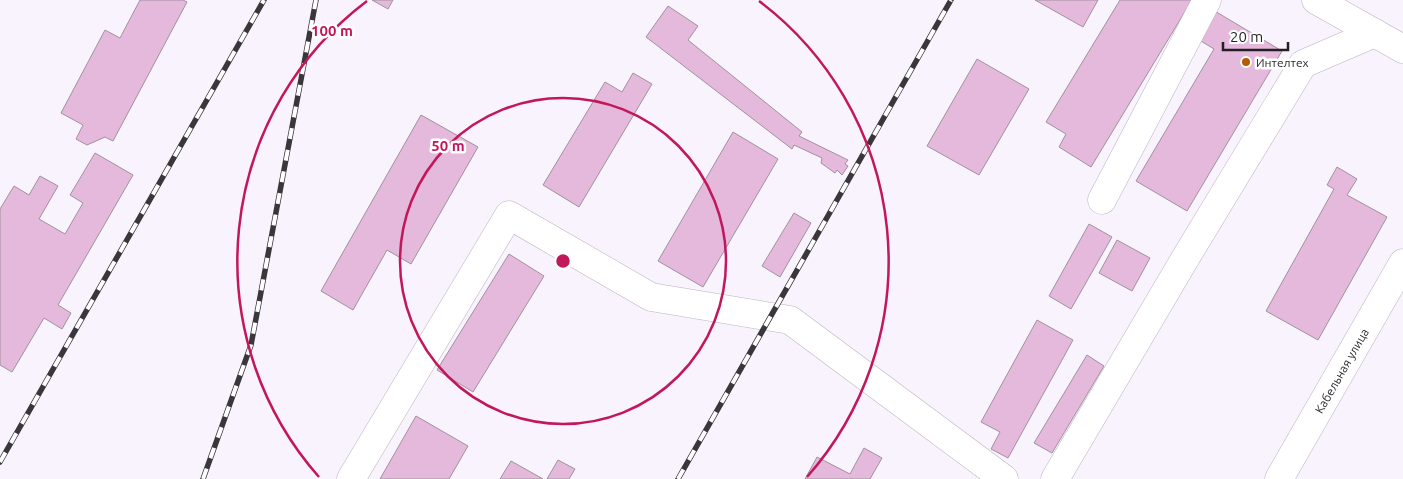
<svg xmlns="http://www.w3.org/2000/svg" width="1403" height="479" font-family="Ubuntu,sans-serif">
<rect width="100%" height="100%" fill="#f9f3fd"/>
<g fill="#e5b9dc" stroke="#a0919d">
<polygon points="140,0 183,0 187,2 113,141 105,137 87,145 76,139 83,125 61,113 105,30 120,38"/>
<polygon points="372,0 393,0 388,9"/>
<polygon points="1035,0 1098,0 1083,27"/>
<polygon points="1120,0 1192,0 1091,167 1059,147 1066,134 1046,122"/>
<polygon points="668,6 698,26 688,40 802,132 799,136 848,160 845,164 848,166 842,175 837,170 835,173 821,163 822,158 794,145 792,149 646,37"/>
<polygon points="1213,10 1282,51 1187,211 1136,181 1214,49 1196,38"/>
<polygon points="977,59 1029,89 979,175 927,146"/>
<polygon points="633,73 652,84 579,207 543,185 605,82 622,92"/>
<polygon points="421,115 478,147 411,264 387,250 353,310 321,291"/>
<polygon points="733,132 778,159 703,287 658,261"/>
<polygon points="95,153 133,175 58,305 71,313 62,329 44,318 12,372 0,365 0,209 14,186 29,195 40,176 58,186 39,219 65,234 83,203 70,195"/>
<polygon points="1337,167 1357,179 1347,195 1387,217 1318,340 1266,311 1334,189 1327,185"/>
<polygon points="794,213 811,223 780,277 762,266"/>
<polygon points="1089,224 1112,237 1071,309 1049,296"/>
<polygon points="1117,240 1150,258 1132,291 1099,273"/>
<polygon points="509,254 544,276 473,392 437,370"/>
<polygon points="1037,320 1073,340 1008,458 991,449 1000,432 981,422"/>
<polygon points="1087,355 1104,366 1052,453 1034,443"/>
<polygon points="416,416 468,446 449,479 380,479"/>
<polygon points="864,448 882,458 870,479 805,479 817,457 850,474"/>
<polygon points="558,460 575,469 569,479 547,479"/>
<polygon points="511,461 543,479 500,479"/>
</g>
<g fill="none" stroke-linecap="round" stroke-linejoin="round">
<defs>
<g id="minor">
<polyline points="1316,0 1403,49"/>
<polyline points="1102,200 1207,0"/>
<polyline points="351,479 509,215 651,297 790,320 1004,479"/>
<polyline points="1055,479 1189,252 1303,64 1375,33"/>
<path id="s1" d="M1279,479L1403,263"/>
</g>
</defs>
<use href="#minor" stroke="#bcb2c2" stroke-width="29"/>
<use href="#minor" stroke="#fff" stroke-width="28"/>
<defs>
<g id="rail">
<polyline points="0,462 264,0"/>
<polyline points="203,479 251,345 316,0"/>
<polyline points="678,479 951,0"/>
</g>
</defs>
<use href="#rail" stroke="#3a363c" stroke-width="5.5"/>
<use href="#rail" stroke="#fff" stroke-width="4" stroke-dasharray="11" stroke-linecap="butt"/>
</g>
<g fill="none" stroke="#c2185b" stroke-width="2.5">
<circle cx="563" cy="261" r="163"/>
<path d="M319 477A326 326 0 0 1 367 1M759 1A326 326 0 0 1 807 477"/>
</g>
<circle fill="#b75b00" stroke="#fff" stroke-width="2" cx="1246" cy="62" r="5"/>
<g text-anchor="middle" dominant-baseline="central" stroke-width="5" stroke-linejoin="round" paint-order="stroke">
<g font-size="12" fill="#231f25" stroke="#fff" text-anchor="start">
<text x="1256" y="62">Интелтех</text>
</g>
<g font-size="12" fill="#231f25" stroke="#fff">
<text stroke="none"><textPath href="#s1" startOffset="125">Кабельная улица</textPath></text>
</g>
</g>
<circle cx="563" cy="261" r="8" fill="#c2185b" stroke="#fff" stroke-width="2.5"/>
<g font-size="15" text-anchor="middle" font-weight="bold" fill="#c2185b" stroke="#fff" stroke-width="5" stroke-linejoin="round" paint-order="stroke">
<text x="332" y="36">100 m</text>
<text x="448" y="151">50 m</text>
</g>
<path d="M1223 42v8h65v-8" fill="none" stroke="#231f25" stroke-width="2.5"/>
<text x="1230" y="42" font-size="15" fill="#231f25" stroke="#ffffff" stroke-width="4" paint-order="stroke">20 m</text>
</svg>
